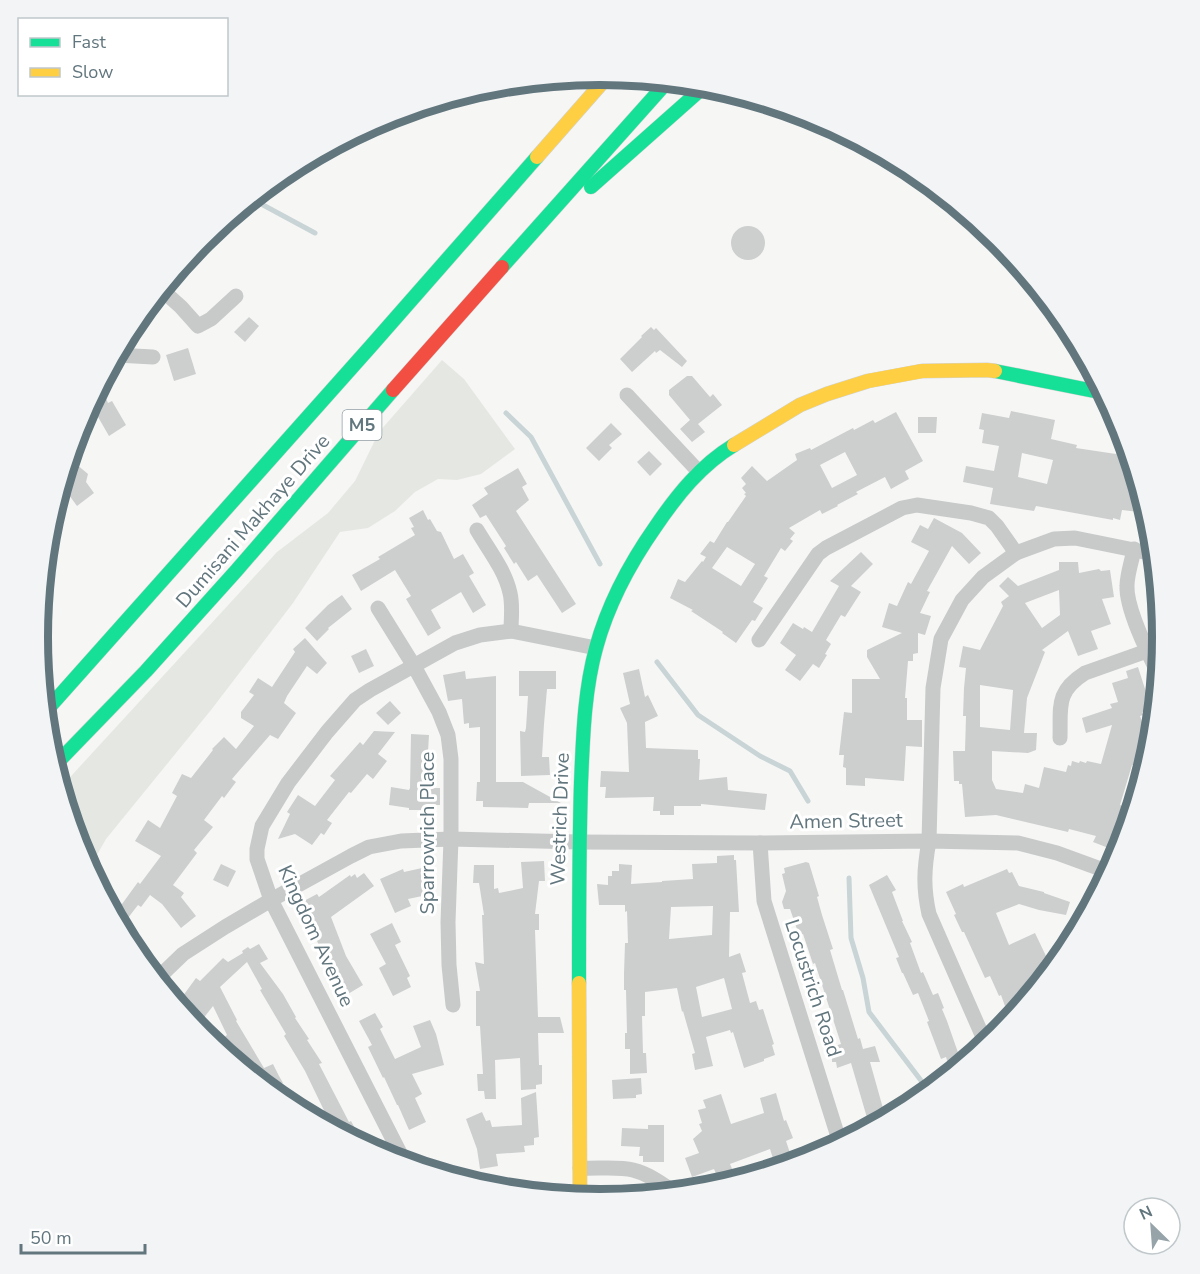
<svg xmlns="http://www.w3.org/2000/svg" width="1200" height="1274" font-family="'Nunito Sans',sans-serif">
<rect width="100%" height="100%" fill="#f6f6f5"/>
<polygon fill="#e5e8e2" points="442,360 464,379 515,449 481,474 457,480 438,479 415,492 395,511 368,528 340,532 293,603 211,710 106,839 89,869 80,852 61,787 277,552 328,513 355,481 379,432"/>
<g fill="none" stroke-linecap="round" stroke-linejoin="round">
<g stroke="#c8d4d5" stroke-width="5">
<polyline points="252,199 315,233"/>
<polyline points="506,413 531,437 600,564"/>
<polyline points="657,662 698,715 760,756 790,771 808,801"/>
<polyline points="849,878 851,938 863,978 869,1012 929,1091"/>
</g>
</g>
<g fill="#cdcfcf" fill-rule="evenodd">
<circle cx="748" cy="243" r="17"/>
<polygon points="249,317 259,326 245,342 234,332"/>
<polygon points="651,327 654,330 656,328 687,361 682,367 660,350 656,353 655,351 632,372 620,359 642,337 641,336"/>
<polygon points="188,348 196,374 174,381 166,355"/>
<polygon points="687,376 692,376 710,397 713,394 722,405 698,424 705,432 692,442 680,429 690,420 669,395 669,390"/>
<polygon points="100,385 108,403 112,401 126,425 109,436 90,403"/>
<path d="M1011,411L1055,420L1051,439L1077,445L1076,448L1116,454L1120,422L1147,513L1122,510L1120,520L1113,518V520L1036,506L1034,511L990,504L993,488L963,482L966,466L994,471L999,446L982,443L984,430L979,429L982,413L1009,418ZM1022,453L1053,460L1047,484L1018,477Z"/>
<path d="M896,412L923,461L905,471L909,479L891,489L885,477L856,492L858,494L837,505L838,506L822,514L820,510L789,528L795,533L790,539L793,541L785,551L781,548L764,576L768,578L753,602L763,608L755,621L752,620L736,643L722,633L723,632L691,611L693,610L670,598L678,579L685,582L702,561L703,562L706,557L700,554L710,541L714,543L727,522H728L746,496L744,494L746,493L742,488L746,484L741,478L752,466L767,481L797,460L795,454L810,448L811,450L853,428L854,430L873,420L875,423ZM845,452L857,475L832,488L820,465ZM727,547L755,564L741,586L712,568Z"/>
<polygon points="918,417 937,417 936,433 918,433"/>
<polygon points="611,423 622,434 609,445 612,448 599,461 586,448"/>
<polygon points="649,451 662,464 650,476 637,462"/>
<polygon points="69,458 88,474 86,482 94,493 77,506 61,484"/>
<polygon points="518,468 527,484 522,487 529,500 516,511 576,604 562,613 537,575 528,581 516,562 514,564 504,548 506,546 486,515 480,518 472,505 488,494 484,488"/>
<polygon points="423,510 428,520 430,519 437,531 441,532 454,559 463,554 474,573 469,576 486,605 473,613 461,592 431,610 441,628 428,636 406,599 411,596 395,570 361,591 352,575 380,559 378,557 415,535 411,528 414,527 409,518"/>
<polygon points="934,518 962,533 981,553 969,564 952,546 927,591 930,592 920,613 931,616 925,635 918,633 918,653 913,654 913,661 908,661 905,698 907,698 907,720 922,720 922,747 906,746 904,781 865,778 865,786 846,785 846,768 843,767 844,755 839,755 844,712 852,713 852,679 880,679 867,657 867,650 902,633 882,627 889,603 897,606 908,582 911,584 929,551 911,542 920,525 928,529"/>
<polygon points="861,552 873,564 851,586 861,592 845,617 841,615 826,640 831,644 825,654 827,655 819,668 813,664 800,681 785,670 796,655 780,643 793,623 803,629 804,627 812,632 839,586 830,581"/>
<path d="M1059,562H1078L1079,573L1099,569L1101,571L1110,570L1114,597L1102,599L1111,624L1091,631L1098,649L1078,656L1068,631L1042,650L1045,652L1027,698L1024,733H1037L1036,750L1028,753L992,751V780L996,789L1023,793L1025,784L1039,788L1044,767L1066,772L1068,765L1071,766L1072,761L1079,763L1080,761L1086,763L1087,761L1101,764L1112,725L1086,733L1082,718L1112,708L1110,704L1118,702L1112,683L1128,678L1126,671L1138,667L1146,692L1157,689L1155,709L1142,712L1143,715L1140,716L1147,736L1140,739L1136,765H1132L1120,805L1125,807L1111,849L1093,842L1096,836L1069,829L1068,832L996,815L965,817L962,784H959V781H954L953,751H965L966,716H963L964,688L966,668L959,667L963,646L980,650L1003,606L1001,602L1009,596L999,586L1008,577L1018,586L1059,570ZM1059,590L1060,615L1042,628L1025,603ZM980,685L1013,690L1010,730L980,727Z"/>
<polygon points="342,595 352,609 328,628 329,629 317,641 305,628 328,605"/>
<polygon points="305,638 327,663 317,674 307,666 287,696 284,703 296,713 278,739 270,735 232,779 236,782 224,798 222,796 204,820 213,827 194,850 197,853 173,885 184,893 181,897 196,916 181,928 162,904 150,895 141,907 138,905 121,927 112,911 119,902 122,904 138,882 140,884 161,856 135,841 148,820 160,828 177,796 172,793 182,774 191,778 213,750 212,749 224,737 236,749 254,726 241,718 241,712 254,695 249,692 258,678 272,687 295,652 293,649"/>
<polygon points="366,649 374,666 359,673 351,656"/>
<polygon points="639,669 645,697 648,695 658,716 645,722 646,748 698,750 698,759 700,759 699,780 727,777 728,790 767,794 765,810 701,804 701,806 674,806 674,815 660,815 660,811 653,811 654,797 605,798 606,787 600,787 601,771 629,772 627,723 620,708 630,704 623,673"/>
<polygon points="465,671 466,679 496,676 496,782 523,782 561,803 529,803 528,808 483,807 483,801 476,801 477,782 480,782 480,727 469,728 469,723 464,724 462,699 448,701 443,675"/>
<polygon points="519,671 556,671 556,689 547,689 544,724 542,757 549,757 550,775 521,776 520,731 525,732 526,728 528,696 519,696"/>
<polygon points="390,701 401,713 388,725 376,713"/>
<polygon points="374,731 395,732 378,754 387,761 373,779 367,774 351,793 349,792 327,820 332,823 324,835 321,833 312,845 295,834 278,839 290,814 287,812 298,795 315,806 335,780 330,776 360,742 363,745"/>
<polygon points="411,734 429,735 428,752 426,752 426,788 440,788 440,805 430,805 430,810 409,810 409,808 389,805 391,787 409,790 410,788"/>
<path d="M734,855V860H736L739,912H730L729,957L740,953L746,972L742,973L750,1003L756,1001L759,1010L763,1009L774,1044L772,1045L775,1055L764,1059V1061L744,1068L733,1032L731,1033L730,1030L706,1037L713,1066L695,1070L692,1054L695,1053L683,1011L682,1012L677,988L645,992V1016H642L643,1053H646L647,1073L630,1074V1049H625V1033H627L626,990H624V973L625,943H628L627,911L625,912V905H599L597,884L608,885V876H612V871H619V864L632,865L631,884L662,882V881L693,879L692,864L717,863V856ZM713,906L712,935L669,939L671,907ZM724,978L732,1009L702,1017L696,987Z"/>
<polygon points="544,861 545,881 539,881 535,914 539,914 539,930 535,930 538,1017 560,1017 564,1033 538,1033 539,1065 542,1065 542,1084 536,1085 536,1089 521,1090 520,1058 495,1060 496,1099 485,1099 484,1091 478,1091 477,1074 483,1074 480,1026 476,1026 476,991 480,991 475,962 484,964 482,915 484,915 479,883 473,883 474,865 494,865 494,889 498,888 499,893 523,888 521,862"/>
<polygon points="806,862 809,863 819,896 817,897 822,915 833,949 830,950 842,990 843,990 858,1039 860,1038 863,1049 875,1046 880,1062 870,1062 886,1119 870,1128 851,1063 837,1068 836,1062 832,1062 832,1057 834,1057 831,1047 841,1044 815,963 813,964 803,934 799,935 790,909 784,909 782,902 786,891 782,874 785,873 784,868"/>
<polygon points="221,864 236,871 228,887 213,880"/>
<polygon points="431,866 434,884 430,885 432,894 408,899 411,906 395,913 380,879 403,869 404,872"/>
<polygon points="1007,869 1009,873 1012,872 1019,886 1044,892 1044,893 1070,902 1066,915 1039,910 1019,904 996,913 1009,945 1035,933 1046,956 1070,945 1010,1020 1001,995 999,996 990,976 985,978 964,932 962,932 954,915 956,914 946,892 963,884 964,887"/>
<polygon points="364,873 374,886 331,917 346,956 363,985 343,997 323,950 321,951 309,920 305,922 298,911 305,907 302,902 317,894 319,897 350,875 351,877 355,874 357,878"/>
<polygon points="887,875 896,890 892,892 903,921 902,921 912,942 910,943 921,973 923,972 933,995 938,993 944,1008 942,1009 947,1021 962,1064 951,1073 946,1057 941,1059 927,1022 929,1021 918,993 913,995 903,973 902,973 896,958 899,957 869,885"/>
<polygon points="392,923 401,942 395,945 410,976 407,978 411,987 393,996 379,968 386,964 370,934"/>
<polygon points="259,944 268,959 260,963 283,994 296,1017 295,1018 309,1039 307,1040 322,1063 319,1064 349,1122 351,1121 357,1132 355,1133 359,1143 333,1129 305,1071 284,1036 286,1034 260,990 262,989 247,962 220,987 237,1020 236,1021 264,1068 273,1064 279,1076 283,1083 275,1088 280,1098 215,1045 227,1035 213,1006 199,1024 193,1024 177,1004 196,978 200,981 223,958 228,962 243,953 242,951 248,947 250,949"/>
<polygon points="375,1013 383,1027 380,1029 395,1059 421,1047 413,1026 430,1020 436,1034 444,1065 412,1074 422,1094 415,1098 426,1122 409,1130 398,1105 397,1105 384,1077 383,1078 368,1047 372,1045 359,1021"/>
<polygon points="641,1078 642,1094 636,1095 636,1098 613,1099 612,1080"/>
<polygon points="536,1092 539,1137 534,1138 534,1145 524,1146 525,1152 496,1154 498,1166 480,1169 477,1149 466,1119 482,1112 486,1121 490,1120 492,1127 522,1125 521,1098"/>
<polygon points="776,1093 784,1121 786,1120 793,1138 786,1141 793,1162 776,1168 770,1149 730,1164 737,1180 721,1185 714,1169 692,1177 685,1158 699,1153 693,1139 702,1131 699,1124 702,1123 698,1110 706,1108 703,1100 721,1094 731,1124 764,1113 760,1098"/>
<polygon points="648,1125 664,1125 664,1162 643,1162 643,1156 639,1156 640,1147 621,1146 622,1128 648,1129"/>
</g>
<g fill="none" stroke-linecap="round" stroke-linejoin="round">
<defs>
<g id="fast">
<polyline points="591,187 706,85"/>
<polyline points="502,267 668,81"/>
<polyline points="995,371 1104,393"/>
<polyline points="45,712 371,346 537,157"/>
<polyline points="54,766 146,671 236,571 393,390"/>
<path d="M579,983C579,917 579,850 581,783C583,738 584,692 596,648C608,604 630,563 656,526C677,495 701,465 734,445"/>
</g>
<g id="slow">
<polyline points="537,157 609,75"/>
<polyline points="734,445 800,405 827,394 868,381 922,371 987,370 995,371"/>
<polyline points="579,983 580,1198"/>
</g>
<polyline id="jam" points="393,390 502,267"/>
</defs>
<use href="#fast" stroke="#d1d3d3" stroke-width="15"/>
<use href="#slow" stroke="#d1d3d3" stroke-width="15"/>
<use href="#jam" stroke="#d1d3d3" stroke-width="15"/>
<g stroke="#c8caca" stroke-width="15">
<polyline points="161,289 181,307 198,326 211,319 236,296"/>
<polyline points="116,355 153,357"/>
<polyline points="627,395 699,472"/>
<path d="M477,530C488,549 505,570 510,593C513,605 511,619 511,631"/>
<path d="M1134,549C1132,561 1127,574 1127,586C1126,609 1148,653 1159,675"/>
<polyline points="378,608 414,666 439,712 448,735 451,759 451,839 448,922 449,965 453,1005"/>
<polyline points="759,640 818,554 826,548 902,508 917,505 971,513 989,518 997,526 1016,553"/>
<path d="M1060,738C1061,707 1055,692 1085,673L1147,651"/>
<polyline points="760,843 764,901 840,1143"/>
<polyline points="157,979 183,954 225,927 271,900 351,856 369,847 401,841 451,839 579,842 760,843 929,841 1018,843 1057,853 1109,872"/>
<path d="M986,1044L929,914C923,887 924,869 929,841L933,688L941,639L962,600L983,577L1016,553L1054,539L1075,538L1154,554"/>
<polyline points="405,1163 271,900 257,859 257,849 262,826 288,783 327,732 355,700 370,690 455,643 480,635 511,631 596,648"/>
<path d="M580,1168C596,1169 618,1166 633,1170C649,1174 661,1183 674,1192"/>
</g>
<use href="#fast" stroke="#16e098" stroke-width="14"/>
<use href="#slow" stroke="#ffcf43" stroke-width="14"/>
<use href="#jam" stroke="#f24e42" stroke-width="14"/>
</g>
<g text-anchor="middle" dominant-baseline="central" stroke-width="6" stroke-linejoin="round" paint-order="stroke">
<rect fill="#fff" stroke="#919fa5" stroke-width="1.5" x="342.5" y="410" width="39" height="30" rx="4.5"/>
<g font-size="18" font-weight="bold" fill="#62767e">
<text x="362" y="425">M5</text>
</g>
<g font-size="20" fill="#62767e" stroke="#fff">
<text transform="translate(253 521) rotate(-49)">Dumisani Makhaye Drive</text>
<text transform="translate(560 819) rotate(-88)">Westrich Drive</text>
<text transform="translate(846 821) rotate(-1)">Amen Street</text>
<text transform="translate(427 833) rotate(-90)">Sparrowrich Place</text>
<text transform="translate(316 936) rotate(65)">Kingdom Avenue</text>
<text transform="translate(813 988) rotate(72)">Locustrich Road</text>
</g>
</g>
<path d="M0 0H1200V1274H0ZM48 637a552 552 0 1 1 1104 0a552 552 0 1 1-1104 0Z" fill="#f2f4f5" fill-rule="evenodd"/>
<path fill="none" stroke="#62767e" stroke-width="8" d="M48 637a552 552 0 1 1 1104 0a552 552 0 1 1-1104 0Z"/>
<rect x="18" y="18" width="210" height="78" fill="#ffffff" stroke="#c0c8cb" stroke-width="1.5"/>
<rect x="30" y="38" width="30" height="9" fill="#16e098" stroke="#c0c8cb" stroke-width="1.5"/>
<text x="72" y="48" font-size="18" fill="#62767e">Fast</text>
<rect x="30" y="68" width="30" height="9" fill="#ffcf43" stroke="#c0c8cb" stroke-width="1.5"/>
<text x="72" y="78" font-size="18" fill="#62767e">Slow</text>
<g transform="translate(1152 1226) rotate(335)"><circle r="28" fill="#ffffff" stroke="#c0c8cb" stroke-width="1.5"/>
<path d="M0-4.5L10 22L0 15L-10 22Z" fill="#96a3a8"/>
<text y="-9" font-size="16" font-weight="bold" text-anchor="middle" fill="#62767e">N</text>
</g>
<path d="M21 1244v9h124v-9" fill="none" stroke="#62767e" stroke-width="3"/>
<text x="30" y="1244" font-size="18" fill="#62767e" stroke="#ffffff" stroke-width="4.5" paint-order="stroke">50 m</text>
</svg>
